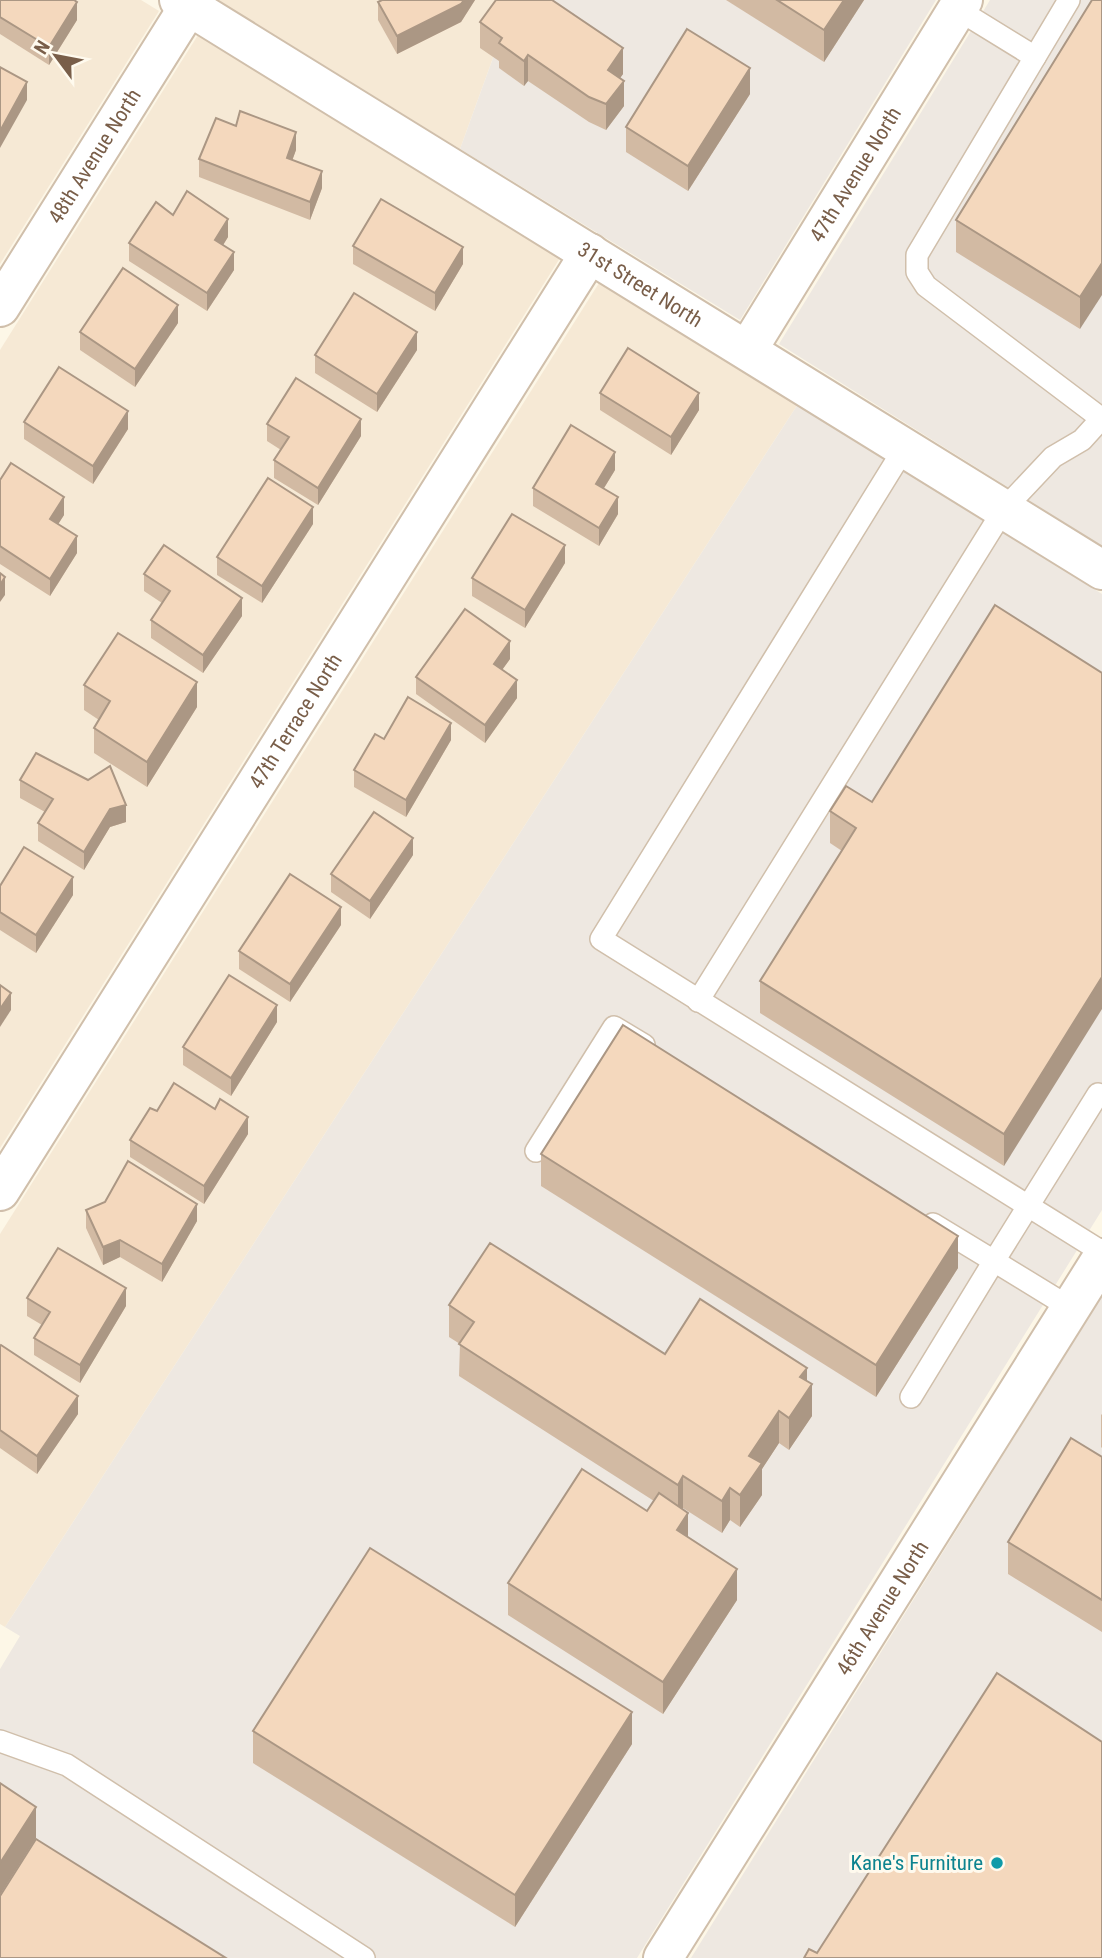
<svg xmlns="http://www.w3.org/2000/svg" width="1102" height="1958" font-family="'Roboto Condensed',sans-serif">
<rect width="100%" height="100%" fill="#fdf7e7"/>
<g fill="#f6e9d5">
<polygon points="0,0 141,0 159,11 0,264"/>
<polygon points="218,0 514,0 460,149"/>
<polygon points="198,35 560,258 0,1148 0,350"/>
<polygon points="599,283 798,404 5,1627 0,1624 0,1234"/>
</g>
<g fill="#eee8e1">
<polygon points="514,0 936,0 740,320 460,149"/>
<polygon points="990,0 1102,0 1102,546 779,344"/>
<polygon points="798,404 1102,594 1102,1210 637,1958 0,1958 0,1669 20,1636 5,1627"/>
<polygon points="1102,1296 1102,1958 691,1958"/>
</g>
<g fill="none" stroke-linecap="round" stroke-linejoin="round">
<defs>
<g id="lane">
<polyline points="1069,0 917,255 917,272 926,286 1102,419"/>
<polyline points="957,9 1035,57"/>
<polyline points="905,447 601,939 1102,1252"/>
<polyline points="698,1001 1004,509 1053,457 1082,440 1102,418"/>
<polyline points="536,1151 614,1027 644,1045"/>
<polyline points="933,1224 994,1261 1098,1094"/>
<polyline points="911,1397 994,1261 1069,1307"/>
<polyline points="0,1741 67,1765 364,1958"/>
</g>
<g id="street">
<path id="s1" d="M179,0L1102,570"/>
<path id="s2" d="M0,307L189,6"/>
<path id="s3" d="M748,349L963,0"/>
<path id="s4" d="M0,1191L590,253"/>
<path id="s5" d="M663,1958L1102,1258"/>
</g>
</defs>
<use href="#lane" stroke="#d0bfab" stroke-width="24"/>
<use href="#street" stroke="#d0bfab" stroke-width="42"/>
<use href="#lane" stroke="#fff" stroke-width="21"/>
<use href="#street" stroke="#fff" stroke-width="38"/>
</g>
<g fill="#d2baa3">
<polygon points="0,0 77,20 49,65 0,34"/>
<polygon points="475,0 461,22 397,54 378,20 378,2"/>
<polygon points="726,0 864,0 824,62"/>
<polygon points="1092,0 1080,329 956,252 956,220"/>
<polygon points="480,22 623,74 620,78 624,106 606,130 589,122 528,81 524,86 499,68 499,61 480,48"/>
<polygon points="750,94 688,191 626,152 626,127"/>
<polygon points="296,150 292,160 322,188 310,220 199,177 199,159"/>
<polygon points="173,215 228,237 223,245 234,270 207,311 129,261 129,243"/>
<polygon points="353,246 463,264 435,311 353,264"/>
<polygon points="178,323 135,387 80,350 80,332"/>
<polygon points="417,350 377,412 315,373 315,355"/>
<polygon points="600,393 699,410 671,455 600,410"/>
<polygon points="24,422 128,429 93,484 24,439"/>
<polygon points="267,424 361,436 318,505 274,478 274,460 281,450 267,441"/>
<polygon points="615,470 604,488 618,514 599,546 533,506 533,488"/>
<polygon points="0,480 64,515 58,524 77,553 50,596 0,564"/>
<polygon points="313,524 262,603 217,575 217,557"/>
<polygon points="565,563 525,628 472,596 472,578"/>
<polygon points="144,574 242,616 203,673 151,638 151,620 162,603 144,591"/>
<polygon points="510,659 502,670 517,698 485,743 416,694 416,677"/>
<polygon points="1102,673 1004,1166 760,1013 760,981 842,851 830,843 830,811 872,802"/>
<polygon points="84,685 197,707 147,787 94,753 94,728 99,720 84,710"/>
<polygon points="384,739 451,740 406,817 354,787 354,770"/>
<polygon points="20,780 126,822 110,827 84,870 38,841 38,823 45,812 20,798"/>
<polygon points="413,855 370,919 331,892 331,874"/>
<polygon points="0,886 73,895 36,953 0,930"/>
<polygon points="341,925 290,1002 239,969 239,951"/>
<polygon points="277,1022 231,1096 183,1065 183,1047"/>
<polygon points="157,1111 248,1134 204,1204 130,1157 130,1140"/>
<polygon points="541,1154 958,1268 876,1397 541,1186"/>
<polygon points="86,1210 197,1221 162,1282 120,1257 103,1265 86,1228"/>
<polygon points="27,1298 126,1306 80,1383 34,1355 34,1338 42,1325 27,1316"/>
<polygon points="449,1305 665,1354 807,1381 812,1416 789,1450 779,1443 762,1469 762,1495 740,1527 730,1520 722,1533 683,1508 683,1509 688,1537 737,1600 663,1714 508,1615 508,1583 647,1511 654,1501 459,1376 460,1344 449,1337"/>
<polygon points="0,1346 78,1414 37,1474 0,1448"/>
<polygon points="1102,1414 1102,1448 1101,1447 1101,1415"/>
<polygon points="1102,1457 1102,1632 1008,1574 1008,1542"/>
<polygon points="253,1731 632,1744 515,1927 253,1763"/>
</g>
<g fill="#ab9784">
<polygon points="464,0 475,0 461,22 397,54 397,36"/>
<polygon points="844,0 864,0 824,62 824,30"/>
<polygon points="77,2 77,20 49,65 49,47"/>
<polygon points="623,48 623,74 608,95 608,70"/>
<polygon points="528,55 528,81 524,86 524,61"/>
<polygon points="750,68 750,94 688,191 688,166"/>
<polygon points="624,81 624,106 606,130 606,104"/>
<polygon points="27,82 27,100 0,148 0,131"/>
<polygon points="296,132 296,150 287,175 287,158"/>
<polygon points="322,171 322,188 310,220 310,202"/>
<polygon points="228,219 228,237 215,258 215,240"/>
<polygon points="463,247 463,264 435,311 435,293"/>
<polygon points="234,252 234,270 207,311 207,293"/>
<polygon points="1102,263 1102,295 1080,329 1080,297"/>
<polygon points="178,305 178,323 135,387 135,369"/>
<polygon points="417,332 417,350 377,412 377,394"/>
<polygon points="699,393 699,410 671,455 671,437"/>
<polygon points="128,411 128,429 93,484 93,466"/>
<polygon points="361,419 361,436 318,505 318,488"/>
<polygon points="615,452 615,470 596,501 596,484"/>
<polygon points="64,497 64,515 50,537 50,519"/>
<polygon points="618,497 618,514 599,546 599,528"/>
<polygon points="313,507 313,524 262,603 262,586"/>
<polygon points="77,536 77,553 50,596 50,579"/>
<polygon points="565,545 565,563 525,628 525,610"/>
<polygon points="5,577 5,595 0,602 0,585"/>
<polygon points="242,598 242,616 203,673 203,655"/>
<polygon points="510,641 510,659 494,681 494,664"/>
<polygon points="517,680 517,698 485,743 485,725"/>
<polygon points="197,682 197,707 147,787 147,762"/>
<polygon points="451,723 451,740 406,817 406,800"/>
<polygon points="126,805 126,822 110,827 84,870 84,852 110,809"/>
<polygon points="413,838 413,855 370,919 370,901"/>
<polygon points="73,877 73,895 36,953 36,935"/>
<polygon points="341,907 341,925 290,1002 290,984"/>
<polygon points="1102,977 1102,1009 1004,1166 1004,1134"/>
<polygon points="11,993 11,1010 0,1027 0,1009"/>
<polygon points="277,1005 277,1022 231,1096 231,1078"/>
<polygon points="248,1117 248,1134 204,1204 204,1186"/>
<polygon points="197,1204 197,1221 162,1282 162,1264"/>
<polygon points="958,1236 958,1268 876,1397 876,1365"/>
<polygon points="120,1240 120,1257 103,1265 103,1247"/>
<polygon points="126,1288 126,1306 80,1383 80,1365"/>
<polygon points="807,1368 807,1392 812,1384 812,1416 789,1450 789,1418 800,1377"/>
<polygon points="78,1396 78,1414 37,1474 37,1456"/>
<polygon points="779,1411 779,1443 762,1469 762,1495 740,1527 740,1495 749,1456"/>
<polygon points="683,1476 683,1508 678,1516 678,1485"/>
<polygon points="730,1488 730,1520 722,1533 722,1501"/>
<polygon points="688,1513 688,1545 677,1530"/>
<polygon points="737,1569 737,1600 663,1714 663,1682"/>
<polygon points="632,1712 632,1744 515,1927 515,1895"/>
<polygon points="36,1807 36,1838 0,1895 0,1863"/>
</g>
<g fill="#f4d8bd" stroke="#ab9784" stroke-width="2">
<polygon points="0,0 74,0 77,2 49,47 0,17"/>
<polygon points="382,0 464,0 461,4 397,36 378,2"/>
<polygon points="496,0 552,0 623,48 608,70 624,81 606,104 589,97 528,55 524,61 499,43 502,38 480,22"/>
<polygon points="777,0 844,0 824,30"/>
<polygon points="1092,0 1102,0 1102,263 1080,297 956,220"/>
<polygon points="687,29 750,68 688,166 626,127"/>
<polygon points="0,67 27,82 0,131"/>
<polygon points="240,111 296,132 287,158 322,171 310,202 199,159 216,118 236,126"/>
<polygon points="187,191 228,219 215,240 234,252 207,293 129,243 156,202 173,215"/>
<polygon points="381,199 463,247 435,293 353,246"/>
<polygon points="123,268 178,305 135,369 80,332"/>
<polygon points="354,293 417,332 377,394 315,355"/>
<polygon points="628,348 699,393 671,437 600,393"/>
<polygon points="59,367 128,411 93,466 24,422"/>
<polygon points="296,378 361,419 318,488 274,460 289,437 267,424"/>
<polygon points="571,425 615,452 596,484 618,497 599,528 533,488"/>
<polygon points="11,463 64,497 50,519 77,536 50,579 0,546 0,480"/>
<polygon points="268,478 313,507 262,586 217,557"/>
<polygon points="512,514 565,545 525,610 472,578"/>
<polygon points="164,545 242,598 203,655 151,620 170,591 144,574"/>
<polygon points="0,573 5,577 0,585"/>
<polygon points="995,605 1102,673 1102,977 1004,1134 760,981 856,828 830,811 846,786 872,802"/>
<polygon points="465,609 510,641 494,664 517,680 485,725 416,677"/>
<polygon points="118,633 197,682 147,762 94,728 110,701 84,685"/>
<polygon points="408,697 451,723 406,800 354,770 375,734 384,739"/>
<polygon points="36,753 88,780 110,766 126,805 110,809 84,852 38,823 53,799 20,780"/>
<polygon points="374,812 413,838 370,901 331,874"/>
<polygon points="24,847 73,877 36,935 0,912 0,886"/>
<polygon points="290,874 341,907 290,984 239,951"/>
<polygon points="229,975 277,1005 231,1078 183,1047"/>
<polygon points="0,985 11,993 0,1009"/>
<polygon points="623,1025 958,1236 876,1365 541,1154"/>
<polygon points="174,1083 215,1109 220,1099 248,1117 204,1186 130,1140 150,1108 157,1111"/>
<polygon points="128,1161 197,1204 162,1264 120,1240 103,1247 86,1210 105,1202"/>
<polygon points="490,1243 665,1354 700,1299 807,1368 800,1377 812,1384 789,1418 779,1411 749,1456 762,1463 740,1495 730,1488 722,1501 683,1476 678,1485 459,1344 474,1322 449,1305"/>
<polygon points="58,1248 126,1288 80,1365 34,1338 50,1312 27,1298"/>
<polygon points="1,1345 78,1396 37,1456 0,1430 0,1346"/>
<polygon points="1071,1438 1102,1457 1102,1600 1008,1542"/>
<polygon points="582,1469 647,1511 659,1493 688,1513 677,1530 737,1569 663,1682 508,1583"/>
<polygon points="370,1548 632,1712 515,1895 253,1731"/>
<polygon points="997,1673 1102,1742 1102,1958 804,1958 809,1949 817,1953"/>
<polygon points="0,1783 36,1807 0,1863"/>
<polygon points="36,1839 226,1958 0,1958 0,1896"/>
</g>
<circle fill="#0f9aa8" stroke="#fffaee" stroke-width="2.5" cx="997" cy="1863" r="7"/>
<g text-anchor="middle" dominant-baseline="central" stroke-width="6" stroke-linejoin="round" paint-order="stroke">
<g font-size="21" fill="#795e49" stroke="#fffaee">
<text stroke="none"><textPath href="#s2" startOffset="178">48th Avenue North</textPath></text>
<text stroke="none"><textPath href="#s3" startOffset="205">47th Avenue North</textPath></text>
<text stroke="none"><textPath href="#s1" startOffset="542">31st Street North</textPath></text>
<text stroke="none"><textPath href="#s4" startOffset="555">47th Terrace North</textPath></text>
<text stroke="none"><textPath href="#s5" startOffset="413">46th Avenue North</textPath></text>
</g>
<g font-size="21" fill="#0d838f" stroke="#fffaee" text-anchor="end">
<text x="983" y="1863">Kane's Furniture</text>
</g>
</g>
<g transform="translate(56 56) rotate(302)" stroke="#fffaee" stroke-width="5" paint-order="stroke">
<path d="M0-5L12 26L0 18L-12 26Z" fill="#795e49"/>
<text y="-10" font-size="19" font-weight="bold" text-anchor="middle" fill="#795e49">N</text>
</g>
</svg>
